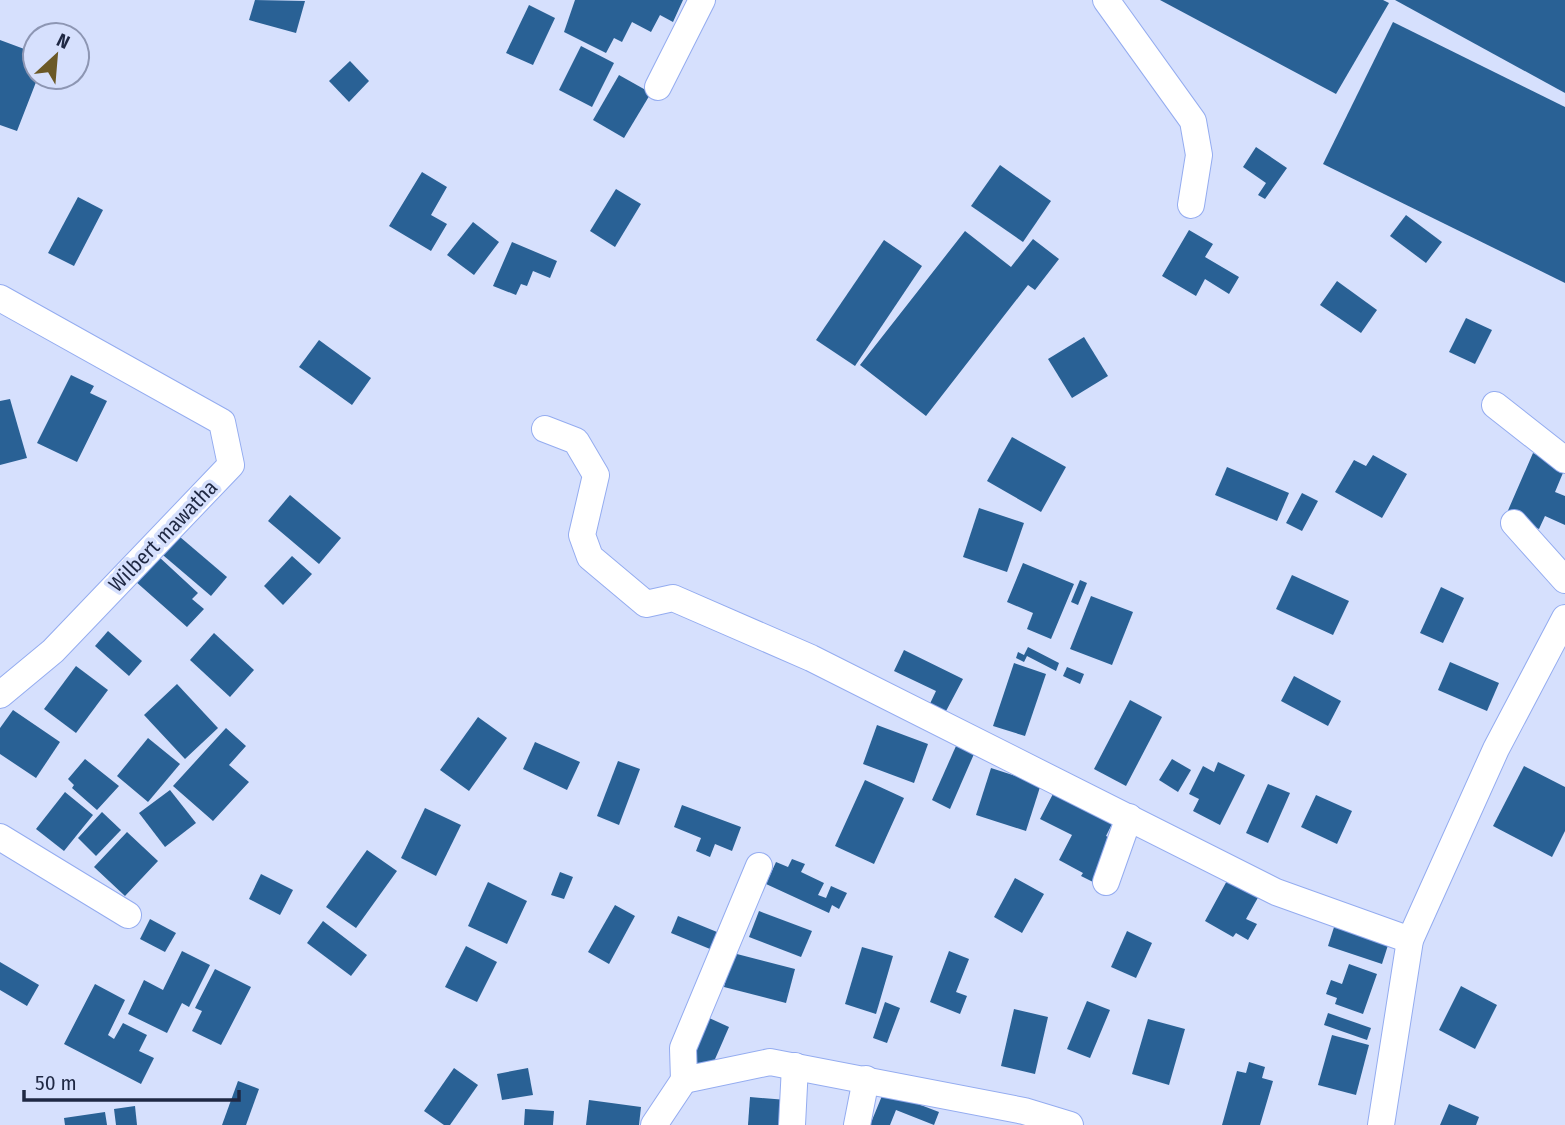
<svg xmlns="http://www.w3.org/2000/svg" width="1565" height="1125" font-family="'Fira Sans Condensed',sans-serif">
<rect width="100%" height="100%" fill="#d6e0fd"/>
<g fill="#296195">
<polygon points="255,0 305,1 296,33 249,20"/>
<polygon points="575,0 683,0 673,22 660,15 651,32 632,22 622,42 614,38 606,53 564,32"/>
<polygon points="1160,0 1383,0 1389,3 1336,94"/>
<polygon points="1395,0 1565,0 1565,93"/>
<polygon points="529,5 555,18 533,65 506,53"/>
<polygon points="1393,22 1565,107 1565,283 1323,164"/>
<polygon points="0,40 35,53 35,77 38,77 17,131 0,125"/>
<polygon points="581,46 614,63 592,107 559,90"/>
<polygon points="350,61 369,81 349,102 329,81"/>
<polygon points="619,75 651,93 624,138 593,120"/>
<polygon points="1256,147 1287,168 1265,199 1258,195 1266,183 1243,167"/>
<polygon points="1000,165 1051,201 1023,242 971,206"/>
<polygon points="422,172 447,187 431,215 447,224 431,251 389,226"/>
<polygon points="616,189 641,204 615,247 590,231"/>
<polygon points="78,197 103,210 74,266 48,253"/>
<polygon points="1406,215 1442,242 1426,263 1390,236"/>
<polygon points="473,222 499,242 474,275 447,255"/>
<polygon points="1189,230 1213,244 1205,257 1239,277 1229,294 1205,279 1196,296 1162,276"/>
<polygon points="965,231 1011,267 1033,239 1059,259 1035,290 1028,285 926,416 860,365"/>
<polygon points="884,240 922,266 855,366 816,340"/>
<polygon points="512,242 557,261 550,278 533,271 527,286 521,284 516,295 493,286"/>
<polygon points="1337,281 1377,310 1361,333 1320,305"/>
<polygon points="1466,318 1492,330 1475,364 1449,352"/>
<polygon points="1084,337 1108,376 1072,398 1048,359"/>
<polygon points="319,340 371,378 352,405 299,367"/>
<polygon points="71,375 94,386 90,393 107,401 77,462 37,443"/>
<polygon points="10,399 27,458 0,465 0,401"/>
<polygon points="1012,437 1066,467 1041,512 987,481"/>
<polygon points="1533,453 1565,468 1555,492 1565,496 1565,525 1545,516 1539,529 1506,515"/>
<polygon points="1373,455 1407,474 1382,518 1335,492 1354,460 1366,466"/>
<polygon points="1227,467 1289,493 1277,521 1215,495"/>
<polygon points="1302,493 1318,501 1302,531 1286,523"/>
<polygon points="290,495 341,538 319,564 268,521"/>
<polygon points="979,508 1024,523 1007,572 963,557"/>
<polygon points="173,531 227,577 211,596 157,550"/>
<polygon points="158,556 198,593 192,599 204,609 187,627 135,581"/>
<polygon points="292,556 312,574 283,605 264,586"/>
<polygon points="1023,563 1074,584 1051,639 1027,629 1033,613 1007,602"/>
<polygon points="1292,575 1349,601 1333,635 1276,609"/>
<polygon points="1080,580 1087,583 1078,605 1071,602"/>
<polygon points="1441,587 1464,598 1443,643 1420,633"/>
<polygon points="1091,596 1133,612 1112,665 1070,649"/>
<polygon points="108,631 142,661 129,676 95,646"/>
<polygon points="214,633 254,670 230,697 190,660"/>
<polygon points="1028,647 1059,663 1056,671 1027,656 1024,662 1016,658 1018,652 1024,655"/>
<polygon points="904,650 963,679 945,713 926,712 936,691 894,671"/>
<polygon points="1450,662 1499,683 1487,711 1438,690"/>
<polygon points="1014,663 1046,674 1025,736 993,726"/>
<polygon points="76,666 108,690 76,733 44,709"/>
<polygon points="1067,667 1084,674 1080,684 1063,676"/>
<polygon points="1294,676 1341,701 1328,726 1281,701"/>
<polygon points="177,684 218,728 185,759 144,715"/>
<polygon points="1130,700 1162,717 1126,786 1094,769"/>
<polygon points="13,710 60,742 36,778 0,754 0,728"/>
<polygon points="478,717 507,738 469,791 440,770"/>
<polygon points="877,725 928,744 914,783 863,764"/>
<polygon points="226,728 246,746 229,765 249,782 213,821 173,786"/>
<polygon points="148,738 180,764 148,802 117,776"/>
<polygon points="535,742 580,762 567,790 523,769"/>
<polygon points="956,746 974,754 950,809 932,800"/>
<polygon points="85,759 119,786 97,810 72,788 74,785 68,779"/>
<polygon points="1172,759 1191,770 1178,792 1159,780"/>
<polygon points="618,761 640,769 619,825 597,816"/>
<polygon points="1218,762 1245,775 1220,825 1193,811 1199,799 1189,794 1203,766 1214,772"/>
<polygon points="1524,766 1565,787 1565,831 1552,857 1493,826"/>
<polygon points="991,768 1041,784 1026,831 976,815"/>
<polygon points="865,780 904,798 874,864 835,846"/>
<polygon points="1268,784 1290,793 1268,843 1246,833"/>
<polygon points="170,790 196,823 165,847 139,813"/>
<polygon points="1055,790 1114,820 1106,836 1116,841 1095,883 1081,876 1083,873 1059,860 1072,835 1040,819"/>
<polygon points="65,792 93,815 64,851 36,829"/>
<polygon points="1316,795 1352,811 1337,844 1301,827"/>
<polygon points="682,805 741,827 732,851 715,844 710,857 696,851 701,838 674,827"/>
<polygon points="425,808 461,825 436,876 401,858"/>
<polygon points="102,812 121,830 96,856 78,838"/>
<polygon points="127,832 158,861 125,896 94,867"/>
<polygon points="367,850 397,871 356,928 326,907"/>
<polygon points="792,859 805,864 801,872 824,883 818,895 826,898 831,886 847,893 839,909 832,905 829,913 766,884 776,862 788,867"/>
<polygon points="560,872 573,877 564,899 551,895"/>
<polygon points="261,874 293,890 280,915 249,899"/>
<polygon points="1229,877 1260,894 1246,919 1257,924 1248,940 1236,933 1233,937 1205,921"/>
<polygon points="1015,878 1044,894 1022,933 994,917"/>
<polygon points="488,882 527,901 507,944 468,926"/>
<polygon points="615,905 635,916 609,964 588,952"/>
<polygon points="759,911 812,931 801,957 749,937"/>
<polygon points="678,916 717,932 710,949 671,933"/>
<polygon points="150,919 176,933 165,952 140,939"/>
<polygon points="323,921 367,955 351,976 307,943"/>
<polygon points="1335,924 1389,942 1382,964 1328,946"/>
<polygon points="1127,931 1152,943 1136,978 1111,967"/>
<polygon points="466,946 497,962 477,1002 445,987"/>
<polygon points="862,947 893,956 876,1014 845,1004"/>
<polygon points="182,951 210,965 189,1007 182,1003 167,1033 128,1014 144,980 163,990"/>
<polygon points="949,951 969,959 956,992 967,996 960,1014 930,1002"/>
<polygon points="733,953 795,969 786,1003 724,987"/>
<polygon points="0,962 39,985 27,1006 0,990"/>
<polygon points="1349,964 1377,974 1363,1014 1335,1004 1337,998 1326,994 1331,980 1342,984"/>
<polygon points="215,969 251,987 221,1045 192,1031 202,1011 195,1008"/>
<polygon points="95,984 125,1000 108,1035 114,1039 123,1023 147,1035 139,1051 154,1058 141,1084 64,1044"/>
<polygon points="1461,986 1497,1005 1475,1049 1439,1030"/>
<polygon points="1087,1001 1110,1010 1090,1058 1067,1049"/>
<polygon points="885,1002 900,1008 887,1043 873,1038"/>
<polygon points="1014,1009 1048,1017 1035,1074 1001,1066"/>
<polygon points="1328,1013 1371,1028 1367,1040 1324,1025"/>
<polygon points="707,1017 729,1027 709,1073 687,1063"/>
<polygon points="1148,1019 1185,1029 1169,1085 1132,1074"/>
<polygon points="1332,1035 1369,1045 1356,1095 1318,1085"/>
<polygon points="1249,1062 1265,1067 1262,1078 1273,1081 1260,1125 1222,1125 1237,1071 1246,1073"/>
<polygon points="454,1068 478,1085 450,1125 444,1125 424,1111"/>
<polygon points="528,1068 533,1095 502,1100 497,1074"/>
<polygon points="238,1081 259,1089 246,1125 222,1125"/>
<polygon points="884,1091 939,1112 934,1125 896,1110 890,1125 870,1125"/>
<polygon points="750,1097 787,1100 785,1125 748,1125"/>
<polygon points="589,1100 641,1107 639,1125 586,1125"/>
<polygon points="1449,1104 1479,1117 1476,1125 1440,1125"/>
<polygon points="135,1106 137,1125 116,1125 114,1109"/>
<polygon points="525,1109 554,1111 553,1125 524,1125"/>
<polygon points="105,1112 107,1125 65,1125 64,1118"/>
</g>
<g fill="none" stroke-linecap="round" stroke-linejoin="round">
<defs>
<g id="street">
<polyline points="1106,0 1193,121 1199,155 1191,205"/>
<polyline points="658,87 702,0"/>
<polyline points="0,298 222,422 231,465 53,651 0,695"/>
<polyline points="1495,405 1565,460"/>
<polyline points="545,429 576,441 596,475 582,535 590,557 646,604 673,598 811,658 1276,892 1410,940"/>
<polyline points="1514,523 1565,580"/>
<polyline points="0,837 128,915"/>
<polyline points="759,866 683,1048 684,1080 770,1062 1024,1111 1070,1125"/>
<polyline points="1106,882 1129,817"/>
<polyline points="654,1125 684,1080"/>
<polyline points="792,1125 795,1066"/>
<polyline points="857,1125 866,1079"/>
<polyline points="1381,1125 1410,940 1496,749 1565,618"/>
</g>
</defs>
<use href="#street" stroke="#94acf0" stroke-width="28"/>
<use href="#street" stroke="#fff" stroke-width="26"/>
</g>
<g text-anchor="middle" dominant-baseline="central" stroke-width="7" stroke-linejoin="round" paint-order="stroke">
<g font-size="21" fill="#1f2843" stroke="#d6e0fd">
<text transform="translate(163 536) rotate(-46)">Wilbert mawatha</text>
</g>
</g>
<g transform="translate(56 56) rotate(26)"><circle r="33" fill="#d6e0fd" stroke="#8d96b3" stroke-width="2"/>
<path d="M0-5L12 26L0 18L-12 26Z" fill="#6b5927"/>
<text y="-10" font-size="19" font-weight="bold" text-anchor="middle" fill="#1f2843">N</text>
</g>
<path d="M24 1090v10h215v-10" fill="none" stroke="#1f2843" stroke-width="3.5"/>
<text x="35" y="1090" font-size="21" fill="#1f2843" stroke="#d6e0fd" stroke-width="5" paint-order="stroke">50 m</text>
</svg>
